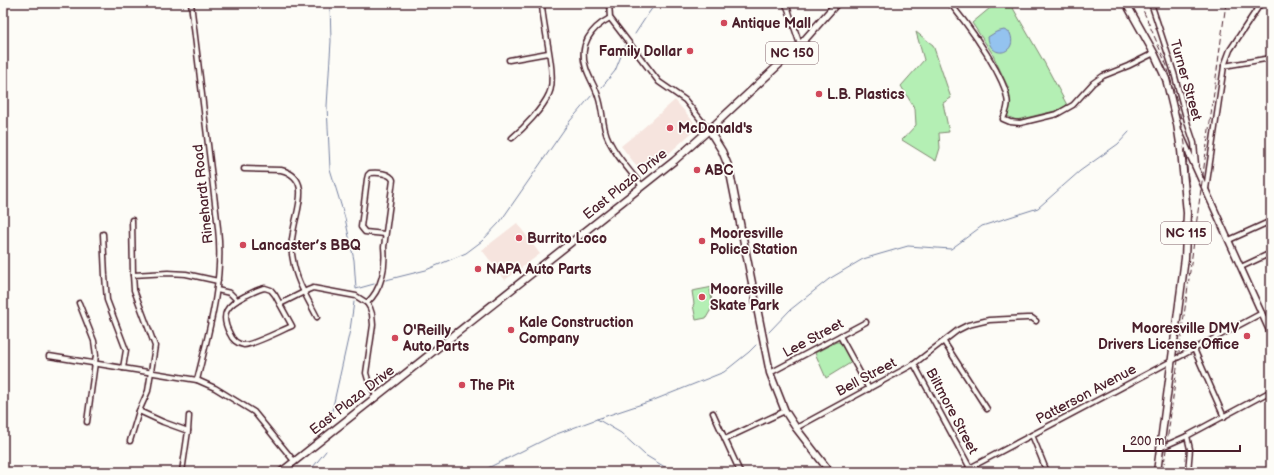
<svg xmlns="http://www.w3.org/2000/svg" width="1274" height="475" font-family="'Balsamiq Sans',sans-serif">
<rect width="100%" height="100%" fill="#fdfcf7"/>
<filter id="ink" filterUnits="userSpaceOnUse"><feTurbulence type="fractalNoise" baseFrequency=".025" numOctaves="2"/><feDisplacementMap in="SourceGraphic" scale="8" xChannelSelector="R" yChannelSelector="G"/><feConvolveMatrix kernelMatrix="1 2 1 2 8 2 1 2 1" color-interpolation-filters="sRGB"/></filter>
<g filter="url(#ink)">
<g fill="#f6e4de">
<polygon points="675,100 698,127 665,157 643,174 621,146 642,129"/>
<polygon points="517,223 540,254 505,280 482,250"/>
</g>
<g fill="#b4efb4" stroke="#7f8770">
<polygon points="996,3 1010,3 1044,62 1067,105 1059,110 1021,119 1016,120 1007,116 1010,102 1008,87 992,53 972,23"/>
<polygon points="916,32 933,45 951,98 943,103 949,132 939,133 940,148 936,161 902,140 916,125 915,109 901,86 924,60"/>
<polygon points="718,286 718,289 710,290 713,306 706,318 696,320 693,305 694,304 692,291"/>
<polygon points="836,342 840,342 852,362 826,378 815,353"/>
</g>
<path fill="#94c3ef" stroke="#7681a1" d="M1004,30L1010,33C1019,54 990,61 988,37L996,32Z"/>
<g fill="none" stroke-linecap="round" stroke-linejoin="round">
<g stroke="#7681a1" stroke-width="1">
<polyline points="330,3 331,41 327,106 330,169 345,218 354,260 356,289 374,284"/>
<polyline points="635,34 648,14 656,3"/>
<polyline points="602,87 615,71 625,46"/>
<polyline points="386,280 426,270 466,253 482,241 500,222 570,121 592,95"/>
<polyline points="769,332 790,310 829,279 863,259 908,246 951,249 982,226 1038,208 1080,171 1118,144 1129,132"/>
<polyline points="597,419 621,433 645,455 673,472"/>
<polyline points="330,420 350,330 354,302"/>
<polyline points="309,472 326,451"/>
<polyline points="480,472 554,435 597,419 654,400 724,372 749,352 756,345"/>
</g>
<defs>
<g id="minor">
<path d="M191,3L218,228C224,280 209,331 197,380"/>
<polyline points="609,3 610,18 659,82 685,100 709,130"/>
<polyline points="785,3 788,9 800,45"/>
<path d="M950,3C967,24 983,46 996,70C1000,78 1006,88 1007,98C1009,105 1006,112 1003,119L1010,122L1020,123L1057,114L1073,105L1093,83L1103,76L1128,66L1154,53"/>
<polyline points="1151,3 1174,73 1188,125 1194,143 1196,165"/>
<path d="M610,18C591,28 578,45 586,68C589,78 595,86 598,96C602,107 602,118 605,130C609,148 630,171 642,186"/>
<polyline points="509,60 548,53"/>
<polyline points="1224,66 1271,58"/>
<path d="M512,138C524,128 543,108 549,94C558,76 542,26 542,3"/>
<path d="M244,169L281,170C313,178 296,210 293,233C291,242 291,251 293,260C296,281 308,299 317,317"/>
<polyline points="1206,189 1224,66 1230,50 1261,3"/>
<polyline points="132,220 133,275"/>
<polyline points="103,234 105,276 107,300 126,350 123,368"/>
<polyline points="1229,240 1271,221"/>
<polyline points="1241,267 1271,253"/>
<path d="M265,288L271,290L275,295L292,326C282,330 253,345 244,345C237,344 232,339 230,334C219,314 227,305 245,296C252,293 258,289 265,288Z"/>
<polyline points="217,290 230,293 237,300"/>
<polyline points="79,303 94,341 96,355 87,422"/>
<path d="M367,303C382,289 386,267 384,247L393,180C390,173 377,172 370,173L368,175L367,179L361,227L365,232L385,234"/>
<path d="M280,304L308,290L313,288L356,296L367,303L370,308L372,314L373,325L366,373C368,382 372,389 377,397"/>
<polyline points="840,336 869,389"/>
<polyline points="944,342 987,409"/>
<polyline points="1194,349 1224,417"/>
<polyline points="49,356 197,380 215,388 254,412 294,461"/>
<polyline points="914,364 970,468"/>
<polyline points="770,373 866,322"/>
<polyline points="139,411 148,391 155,346 134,290 133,275 168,273 186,274 218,281"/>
<polyline points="713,413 740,472"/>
<polyline points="796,428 914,364 958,330 968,325 989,320 1027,318 1032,318 1036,321"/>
<polyline points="1032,435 1047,472"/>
<polyline points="1187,436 1190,449 1188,472"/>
<polyline points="725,439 785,411"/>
<polyline points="130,441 139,411 163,422 188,431"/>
<polyline points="1160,448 1187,436 1271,391"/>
<polyline points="182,472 188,431 189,416"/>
<polyline points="962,472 1262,313"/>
</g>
<polyline id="tertiary" points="1179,131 1271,334"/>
<g id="primary">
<polyline points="1126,3 1154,53 1166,79 1177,124 1181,150 1187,213 1185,258 1157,472"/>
<polyline points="709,130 722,151 729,168 770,373 785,411 796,428 830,472"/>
<polyline points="281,472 674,161 709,130 800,45 837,3"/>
</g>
</defs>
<use href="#minor" stroke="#4a1f2b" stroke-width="7"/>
<use href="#tertiary" stroke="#4a1f2b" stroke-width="8"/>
<use href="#primary" stroke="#4a1f2b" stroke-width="9"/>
<use href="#minor" stroke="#fdfcf7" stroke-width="4"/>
<use href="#tertiary" stroke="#fdfcf7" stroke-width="5"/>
<use href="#primary" stroke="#fdfcf7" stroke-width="6"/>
<g stroke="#4a1f2b" stroke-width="1" stroke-dasharray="6 3" stroke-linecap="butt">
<polyline points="1140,3 1167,66 1180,114 1185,144 1192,223"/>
<polyline points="1163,472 1226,3"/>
</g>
</g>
</g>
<g fill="#d1495b" stroke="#fdfcf7" stroke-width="1.5">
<circle cx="724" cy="23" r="4"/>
<circle cx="690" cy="51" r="4"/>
<circle cx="819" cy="94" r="4"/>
<circle cx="670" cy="128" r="4"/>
<circle cx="697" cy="170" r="4"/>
<circle cx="519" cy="238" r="4"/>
<circle cx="702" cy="241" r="4"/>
<circle cx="243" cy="245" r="4"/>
<circle cx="478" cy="269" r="4"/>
<circle cx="702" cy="297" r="4"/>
<circle cx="511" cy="330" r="4"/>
<circle cx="1247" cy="336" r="4"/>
<circle cx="395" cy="338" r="4"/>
<circle cx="462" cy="385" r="4"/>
</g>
<g text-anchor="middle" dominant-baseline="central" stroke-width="3.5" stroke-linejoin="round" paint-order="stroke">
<g fill="#fdfcf7" stroke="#806168" stroke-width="1">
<rect x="766" y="42" width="52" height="22" rx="3"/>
<rect x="1161" y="222" width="50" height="22" rx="3"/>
</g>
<g font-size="13" font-weight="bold" fill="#4a1f2b">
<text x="792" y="53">NC 150</text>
<text x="1186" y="233">NC 115</text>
</g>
<g font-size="14" font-weight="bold" fill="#4a1f2b" stroke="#fdfcf7" text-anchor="start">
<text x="732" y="23">Antique Mall</text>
<text x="682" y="51" text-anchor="end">Family Dollar</text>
<text x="827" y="94">L.B. Plastics</text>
<text x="678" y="128">McDonald's</text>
<text x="705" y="170">ABC</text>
<text x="710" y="233">Mooresville<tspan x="710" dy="16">Police Station</tspan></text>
<text x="527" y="238">Burrito Loco</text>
<text x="251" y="245">Lancaster’s BBQ</text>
<text x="486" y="269">NAPA Auto Parts</text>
<text x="710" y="289">Mooresville<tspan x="710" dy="16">Skate Park</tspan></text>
<text x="519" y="322">Kale Construction<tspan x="519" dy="16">Company</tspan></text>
<text x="1239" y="328" text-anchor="end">Mooresville DMV<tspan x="1239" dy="16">Drivers License Office</tspan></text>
<text x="403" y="330">O'Reilly<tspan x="403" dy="16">Auto Parts</tspan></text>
<text x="470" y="385">The Pit</text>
</g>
<g font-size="14" fill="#4a1f2b" stroke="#fdfcf7">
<text transform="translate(1186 80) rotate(74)">Turner Street</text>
<text transform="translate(625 184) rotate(-39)">East Plaza Drive</text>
<text transform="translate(203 194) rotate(-96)">Rinehardt Road</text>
<text transform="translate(813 338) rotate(-28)">Lee Street</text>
<text transform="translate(866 377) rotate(-28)">Bell Street</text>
<text transform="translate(1086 394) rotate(-28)">Patterson Avenue</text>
<text transform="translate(352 400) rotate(-38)">East Plaza Drive</text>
<text transform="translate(952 411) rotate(62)">Biltmore Street</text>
</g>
</g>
<rect width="1274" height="475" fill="none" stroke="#fdfcf7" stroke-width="16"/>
<rect x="8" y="8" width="1258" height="459" fill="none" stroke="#4a1f2b" stroke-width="1.5" filter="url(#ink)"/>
<path d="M1124 445v6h116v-6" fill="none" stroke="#4a1f2b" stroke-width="2"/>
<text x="1130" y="445" font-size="12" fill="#4a1f2b" stroke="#fdfcf7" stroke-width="3" paint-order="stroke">200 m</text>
</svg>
